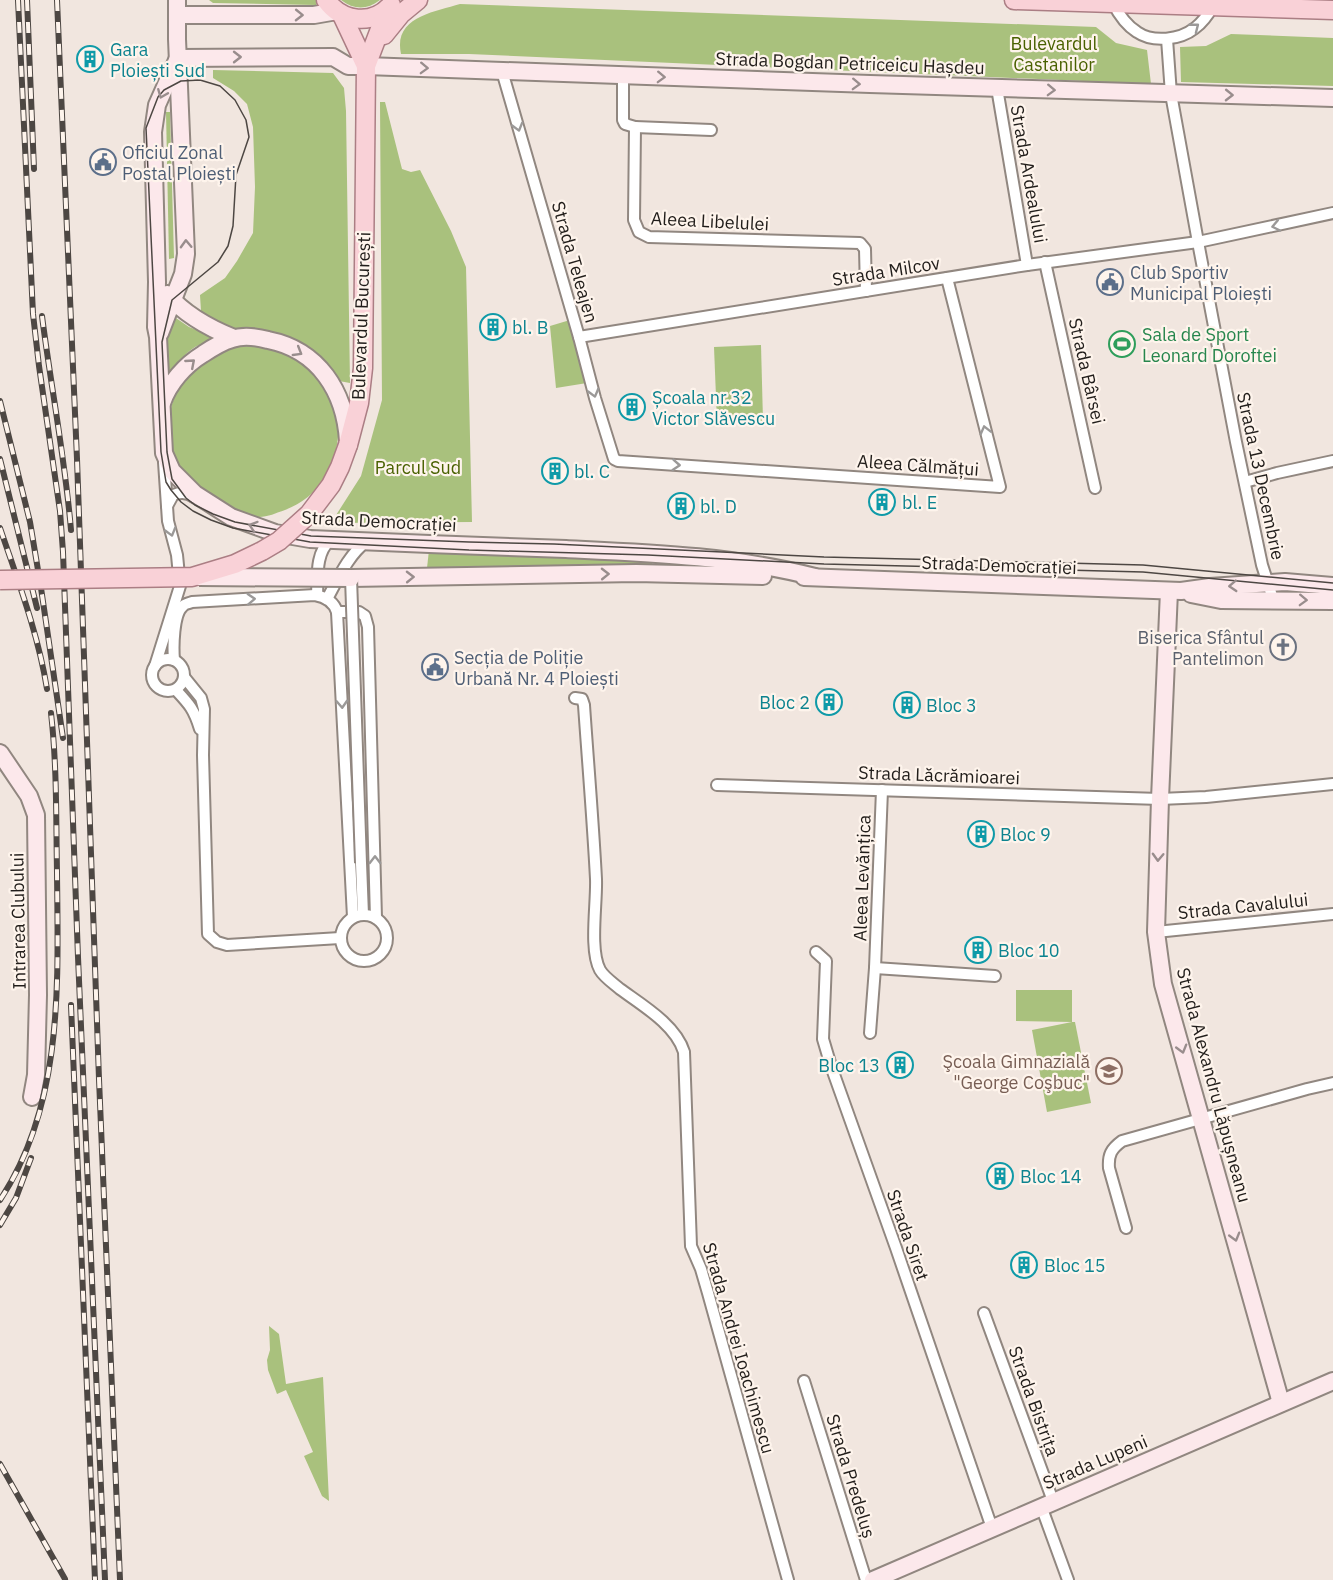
<svg xmlns="http://www.w3.org/2000/svg" width="1333" height="1580" font-family="'IBM Plex Sans',sans-serif">
<rect width="100%" height="100%" fill="#f1e6df"/>
<g fill="#a9c17d">
<polygon points="209,0 319,0 316,5 213,3"/>
<path d="M341,0H380C367,10 354,10 341,0Z"/>
<path d="M460,4L1096,27L1116,43L1147,50L1151,84L469,54H401C393,17 434,12 460,4Z"/>
<polygon points="1231,34 1333,38 1333,86 1181,82 1180,47 1206,46"/>
<polygon points="213,70 333,73 344,88 346,111 350,383 339,381 246,332 212,324 201,311 200,295 225,278 237,261 253,233 255,187 253,127 247,104 234,91 213,78"/>
<polygon points="380,102 385,102 402,169 411,172 420,170 451,231 466,267 472,522 331,523 361,476 382,400"/>
<polygon points="166,112 170,112 174,258 169,259"/>
<path d="M173,316L189,327L207,334L210,337C208,345 202,343 195,347C185,353 178,363 172,372L169,373L166,371L167,320Z"/>
<polygon points="570,320 587,383 556,388 550,326"/>
<path d="M263,345C281,350 298,355 312,368C356,410 343,489 285,510C276,513 268,517 259,517C241,517 223,505 209,495C199,488 179,472 173,462C171,458 171,452 171,448C170,440 167,430 167,421C167,417 169,412 171,408C179,377 204,353 236,346C245,344 255,345 263,345Z"/>
<polygon points="761,345 763,421 717,422 714,347"/>
<polygon points="429,550 646,559 652,562 652,567 634,569 427,568"/>
<polygon points="1016,990 1072,990 1072,1022 1016,1021"/>
<polygon points="1072,1022 1075,1022 1091,1103 1047,1112 1032,1030"/>
<polygon points="269,1326 279,1334 286,1384 323,1377 329,1501 322,1496 304,1456 313,1452 286,1390 277,1394 268,1370 267,1360 270,1350"/>
</g>
<g fill="none" stroke-linecap="round" stroke-linejoin="round">
<defs>
<g id="street">
<path d="M1114,2L1113,3C1119,15 1126,25 1137,32C1153,43 1180,40 1195,28C1203,22 1208,15 1213,6L1212,5"/>
<polyline points="1167,39 1171,94 1198,242 1236,442 1262,565 1273,599"/>
<polyline points="502,71 579,337 595,398 614,459 618,461 1000,487 947,278"/>
<polyline points="623,75 623,120 625,124 635,127 634,220 639,232 649,237 860,243 865,249 866,291"/>
<polyline points="997,88 1027,265"/>
<polyline points="635,127 711,130"/>
<polyline points="1045,262 1095,488"/>
<polyline points="579,337 1027,265 1198,242 1333,213"/>
<polyline points="1245,482 1277,473 1333,461"/>
<path d="M167,506L173,495C180,492 187,492 194,497"/>
<path d="M317,595C318,577 315,554 330,540"/>
<path d="M327,599C338,579 348,555 367,541"/>
<polyline points="337,612 359,612 365,616 368,627 376,918"/>
<circle cx="168" cy="675" r="16"/>
<path d="M174,660C173,648 173,614 183,606C184,604 190,603 192,602L315,595C326,597 334,602 337,612L353,917"/>
<polyline points="155,666 180,586 177,555 168,521 164,462"/>
<polyline points="184,677 201,698 204,709 203,755 208,934 217,942 227,945 340,938"/>
<path d="M176,690C189,704 194,709 200,729"/>
<path d="M575,698L582,699L584,705C588,763 593,821 596,879C597,903 589,950 600,970C604,977 613,983 620,989C642,1005 676,1025 684,1052L691,1246L701,1269L708,1293L788,1580"/>
<polyline points="717,785 1160,799 1206,797 1333,784"/>
<polyline points="361,863 363,915"/>
<circle cx="364" cy="938" r="23"/>
<polyline points="1156,932 1333,914"/>
<polyline points="816,952 826,961 823,1039 831,1066 896,1248 992,1528"/>
<polyline points="875,968 995,976"/>
<polyline points="870,1033 875,968 882,790"/>
<path d="M1126,1228L1109,1168C1108,1155 1111,1149 1122,1141L1307,1089L1333,1083"/>
<polyline points="984,1313 1053,1501"/>
<polyline points="804,1381 866,1580"/>
<polyline points="1041,1506 1068,1580"/>
</g>
<g id="secondary">
<polyline points="177,15 314,15 337,11"/>
<polyline points="178,58 333,57 348,66 366,66 870,84 1333,98"/>
<path d="M178,58L157,105L153,132L157,282L156,327L158,337L164,453L172,471L195,494L231,517L275,533L310,539C395,543 481,546 566,549C649,553 734,556 815,577"/>
<path d="M167,294C185,315 209,328 234,338"/>
<polyline points="160,333 183,274 186,254 177,39 177,0"/>
<path d="M162,403C169,383 185,365 203,354C212,348 221,342 232,339C243,335 257,337 268,340C319,350 345,392 348,441"/>
<polyline points="804,577 1181,591 1210,587 1285,582 1333,586"/>
<polyline points="351,578 636,573 763,576"/>
<polyline points="1169,591 1160,799 1156,932 1163,984 1281,1403"/>
<polyline points="1191,594 1221,600 1333,601"/>
<polyline points="0,753 29,796 36,815 38,995 36,1075 32,1097"/>
<polyline points="873,1580 1333,1381"/>
</g>
<g id="primary">
<path d="M326,0C342,22 372,26 391,5"/>
<polyline points="1014,0 1333,10"/>
<polyline points="342,15 366,66"/>
<polyline points="384,35 401,14 418,0"/>
<polyline points="348,445 359,403 363,368 366,66 388,8"/>
</g>
</defs>
<use href="#street" stroke="#918780" stroke-width="14"/>
<use href="#secondary" stroke="#918780" stroke-width="20"/>
<use href="#primary" stroke="#ab7e84" stroke-width="21"/>
<use href="#street" stroke="#fff" stroke-width="10"/>
<use href="#secondary" stroke="#fce8eb" stroke-width="16"/>
<use href="#primary" stroke="#f9d1d7" stroke-width="18"/>
<polyline stroke="#4d4743" stroke-width="1.5" points="1333,583 1143,565 824,557 554,544 469,542 311,536 235,522 213,514 195,505 186,498 172,479 167,452 162,342 172,300 218,262 228,246 233,226 236,175 249,137 246,120 235,100 220,86 200,80 181,81 164,90 158,97 146,128 161,452 166,482 171,490 181,502 193,511 211,520 233,528 310,542 469,550 648,555 824,564 1143,572 1333,590"/>
<defs>
<g id="rail">
<polyline points="18,0 33,314 39,366 60,511 63,552 78,957 105,1580"/>
<polyline points="27,0 34,169"/>
<polyline points="57,0 77,459 99,1079 120,1580"/>
<path d="M42,316C51,387 65,458 71,530"/>
<polyline points="0,401 30,522 41,588 63,738"/>
<polyline points="0,459 37,608"/>
<path d="M0,528C18,581 38,633 47,689"/>
<polyline points="71,1005 95,1580"/>
<path d="M0,1200C64,1104 58,982 57,872C56,819 57,766 51,713"/>
<polyline points="0,1225 16,1198 31,1158"/>
<polyline points="0,1464 65,1579"/>
</g>
</defs>
<use href="#rail" stroke="#4d4743" stroke-width="6"/>
<use href="#rail" stroke="#fef4ec" stroke-width="4" stroke-dasharray="11" stroke-linecap="butt"/>
<defs>
<polyline id="street-bridge" points="351,578 361,863"/>
<polyline id="secondary-bridge" points="199,577 351,578"/>
<polyline id="primary-bridge" points="0,580 192,577 235,564 262,551 279,541 309,514 331,485 340,467 348,445"/>
</defs>
<use href="#street-bridge" stroke="#918780" stroke-width="14" stroke-linecap="butt"/>
<use href="#secondary-bridge" stroke="#918780" stroke-width="20" stroke-linecap="butt"/>
<use href="#primary-bridge" stroke="#ab7e84" stroke-width="21" stroke-linecap="butt"/>
<use href="#street-bridge" stroke="#fff" stroke-width="10"/>
<use href="#secondary-bridge" stroke="#fce8eb" stroke-width="16"/>
<use href="#primary-bridge" stroke="#f9d1d7" stroke-width="18"/>
</g>
<defs><path id="oneway-chevron" d="M-2-3.5L2.5 0L-2 3.5" fill="none" stroke-width="1.6" stroke-linecap="round" stroke-linejoin="round" transform="scale(1.5)"/></defs>
<g stroke="#998d8d">
<use href="#oneway-chevron" transform="translate(299 15) rotate(1)"/>
<use href="#oneway-chevron" transform="translate(237 57)"/>
<use href="#oneway-chevron" transform="translate(424 68) rotate(2)"/>
<use href="#oneway-chevron" transform="translate(661 77) rotate(2)"/>
<use href="#oneway-chevron" transform="translate(856 84) rotate(2)"/>
<use href="#oneway-chevron" transform="translate(1051 90) rotate(2)"/>
<use href="#oneway-chevron" transform="translate(162 94) rotate(112)"/>
<use href="#oneway-chevron" transform="translate(1229 95) rotate(1)"/>
<use href="#oneway-chevron" transform="translate(186 244) rotate(-92)"/>
<use href="#oneway-chevron" transform="translate(298 352) rotate(31)"/>
<use href="#oneway-chevron" transform="translate(191 363) rotate(-41)"/>
<use href="#oneway-chevron" transform="translate(253 526) rotate(-162)"/>
<use href="#oneway-chevron" transform="translate(605 574) rotate(-1)"/>
<use href="#oneway-chevron" transform="translate(410 577) rotate(-1)"/>
<use href="#oneway-chevron" transform="translate(1233 586) rotate(177)"/>
<use href="#oneway-chevron" transform="translate(1303 600) rotate(2)"/>
<use href="#oneway-chevron" transform="translate(1158 857) rotate(92)"/>
<use href="#oneway-chevron" transform="translate(1182 1049) rotate(74)"/>
<use href="#oneway-chevron" transform="translate(1235 1237) rotate(74)"/>
</g>
<g stroke="#9b9998">
<use href="#oneway-chevron" transform="translate(1195 27) rotate(-38)"/>
<use href="#oneway-chevron" transform="translate(518 127) rotate(74)"/>
<use href="#oneway-chevron" transform="translate(1276 226) rotate(168)"/>
<use href="#oneway-chevron" transform="translate(594 393) rotate(75)"/>
<use href="#oneway-chevron" transform="translate(985 430) rotate(-104)"/>
<use href="#oneway-chevron" transform="translate(676 465) rotate(4)"/>
<use href="#oneway-chevron" transform="translate(171 532) rotate(74)"/>
<use href="#oneway-chevron" transform="translate(251 599) rotate(-3)"/>
<use href="#oneway-chevron" transform="translate(342 704) rotate(87)"/>
<use href="#oneway-chevron" transform="translate(375 860) rotate(-90)"/>
</g>
<defs>
<symbol id="building-ring" viewBox="-11 -11 22 22"><circle r="9.5" fill="#fef4ec" stroke="#0f9aa8" stroke-width="1.5"/><path d="M-4-6H4V6H1V3H-1V6H-4ZM-2.5-4.3h1.7v1.8h-1.7ZM.8-4.3h1.7v1.8H.8ZM-2.5-1h1.7V.8h-1.7ZM.8-1h1.7V.8H.8Z" fill="#0f9aa8"/></symbol>
<symbol id="civic-ring" viewBox="-11 -11 22 22"><circle r="9.5" fill="#fef4ec" stroke="#5c6f8a" stroke-width="1.5"/><path d="M-.6-6.5H3V-4.5H.6V-3L4-1V1h2V6H-6V1h2V-1L-.6-3ZM-1.2 2.5V6h2.4V2.5Z" fill="#5c6f8a"/></symbol>
<symbol id="stadium-ring" viewBox="-11 -11 22 22"><circle r="9.5" fill="#fef4ec" stroke="#2e9e5b" stroke-width="1.5"/><path d="M0-5a6.5 5 0 1 0 0 10a6.5 5 0 1 0 0-10ZM-3.5-1.8h7v3.6h-7Z" fill="#2e9e5b"/></symbol>
<symbol id="church-ring" viewBox="-11 -11 22 22"><circle r="9.5" fill="#fef4ec" stroke="#6b7280" stroke-width="1.5"/><path d="M-1.2-6h2.4v3.5h3.3v2.4h-3.3V6h-2.4V-.1h-3.3v-2.4h3.3Z" fill="#6b7280"/></symbol>
<symbol id="school-ring" viewBox="-11 -11 22 22"><circle r="9.5" fill="#fef4ec" stroke="#8d6e63" stroke-width="1.5"/><path d="M0-5L7-2L0 1L-7-2ZM-4 1L0 2.5L4 1V4Q0 6-4 4Z" fill="#8d6e63"/></symbol>
</defs>
<g fill-rule="evenodd">
<use href="#building-ring" x="75" y="44" width="30" height="30"/>
<use href="#civic-ring" x="88" y="147" width="30" height="30"/>
<use href="#civic-ring" x="1095" y="267" width="30" height="30"/>
<use href="#building-ring" x="478" y="312" width="30" height="30"/>
<use href="#stadium-ring" x="1107" y="329" width="30" height="30"/>
<use href="#building-ring" x="617" y="392" width="30" height="30"/>
<use href="#building-ring" x="540" y="456" width="30" height="30"/>
<use href="#building-ring" x="867" y="487" width="30" height="30"/>
<use href="#building-ring" x="666" y="491" width="30" height="30"/>
<use href="#church-ring" x="1268" y="632" width="30" height="30"/>
<use href="#civic-ring" x="420" y="652" width="30" height="30"/>
<use href="#building-ring" x="814" y="687" width="30" height="30"/>
<use href="#building-ring" x="892" y="690" width="30" height="30"/>
<use href="#building-ring" x="966" y="819" width="30" height="30"/>
<use href="#building-ring" x="963" y="935" width="30" height="30"/>
<use href="#building-ring" x="885" y="1050" width="30" height="30"/>
<use href="#school-ring" x="1094" y="1056" width="30" height="30"/>
<use href="#building-ring" x="985" y="1161" width="30" height="30"/>
<use href="#building-ring" x="1009" y="1250" width="30" height="30"/>
</g>
<g text-anchor="middle" dominant-baseline="central" stroke-width="4.5" stroke-linejoin="round" paint-order="stroke">
<g font-size="18" fill="#496100" stroke="#fef4ec">
<text x="1054" y="43">Bulevardul<tspan x="1054" dy="21">Castanilor</tspan></text>
<text x="418" y="467">Parcul Sud</text>
</g>
<g font-size="18" fill="#0d838f" stroke="#fef4ec" text-anchor="start">
<text x="110" y="49">Gara<tspan x="110" dy="21">Ploiești Sud</tspan></text>
<text x="512" y="327">bl. B</text>
<text x="652" y="397">Școala nr.32<tspan x="652" dy="21">Victor Slăvescu</tspan></text>
<text x="574" y="471">bl. C</text>
<text x="902" y="502">bl. E</text>
<text x="700" y="506">bl. D</text>
<text x="810" y="702" text-anchor="end">Bloc 2</text>
<text x="926" y="705">Bloc 3</text>
<text x="1000" y="834">Bloc 9</text>
<text x="998" y="950">Bloc 10</text>
<text x="880" y="1065" text-anchor="end">Bloc 13</text>
<text x="1020" y="1176">Bloc 14</text>
<text x="1044" y="1265">Bloc 15</text>
</g>
<g font-size="18" fill="#211d1a" stroke="#fef4ec">
<text transform="translate(850 63) rotate(2)">Strada Bogdan Petriceicu Hașdeu</text>
<text transform="translate(1029 174) rotate(80)">Strada Ardealului</text>
<text transform="translate(710 221) rotate(3)">Aleea Libelulei</text>
<text transform="translate(575 262) rotate(74)">Strada Teleajen</text>
<text transform="translate(886 271) rotate(-9)">Strada Milcov</text>
<text transform="translate(361 316) rotate(-88)">Bulevardul București</text>
<text transform="translate(1087 371) rotate(77)">Strada Bârsei</text>
<text transform="translate(918 465) rotate(4)">Aleea Călmățui</text>
<text transform="translate(1261 476) rotate(78)">Strada 13 Decembrie</text>
<text transform="translate(379 521) rotate(3)">Strada Democrației</text>
<text transform="translate(999 565) rotate(2)">Strada Democrației</text>
<text transform="translate(939 775) rotate(2)">Strada Lăcrămioarei</text>
<text transform="translate(862 878) rotate(-88)">Aleea Levănțica</text>
<text transform="translate(1243 906) rotate(-6)">Strada Cavalului</text>
<text transform="translate(18 921) rotate(-91)">Intrarea Clubului</text>
<text transform="translate(1214 1085) rotate(75)">Strada Alexandru Lăpușneanu</text>
<text transform="translate(908 1235) rotate(71)">Strada Siret</text>
<text transform="translate(739 1348) rotate(74)">Strada Andrei Ioachimescu</text>
<text transform="translate(1034 1401) rotate(70)">Strada Bistrița</text>
<text transform="translate(1095 1462) rotate(-23)">Strada Lupeni</text>
<text transform="translate(851 1476) rotate(73)">Strada Predeluș</text>
</g>
<g font-size="18" fill="#4e5e75" stroke="#fef4ec" text-anchor="start">
<text x="122" y="152">Oficiul Zonal<tspan x="122" dy="21">Postal Ploiești</tspan></text>
<text x="1130" y="272">Club Sportiv<tspan x="1130" dy="21">Municipal Ploiești</tspan></text>
<text x="454" y="657">Secția de Poliție<tspan x="454" dy="21">Urbană Nr. 4 Ploiești</tspan></text>
</g>
<g font-size="18" fill="#27864d" stroke="#fef4ec" text-anchor="start">
<text x="1142" y="334">Sala de Sport<tspan x="1142" dy="21">Leonard Doroftei</tspan></text>
</g>
<g font-size="18" fill="#5b616d" stroke="#fef4ec" text-anchor="end">
<text x="1264" y="637">Biserica Sfântul<tspan x="1264" dy="21">Pantelimon</tspan></text>
</g>
<g font-size="18" fill="#785e54" stroke="#fef4ec" text-anchor="end">
<text x="1090" y="1061">Şcoala Gimnazială<tspan x="1090" dy="21">"George Coşbuc"</tspan></text>
</g>
</g>
</svg>
